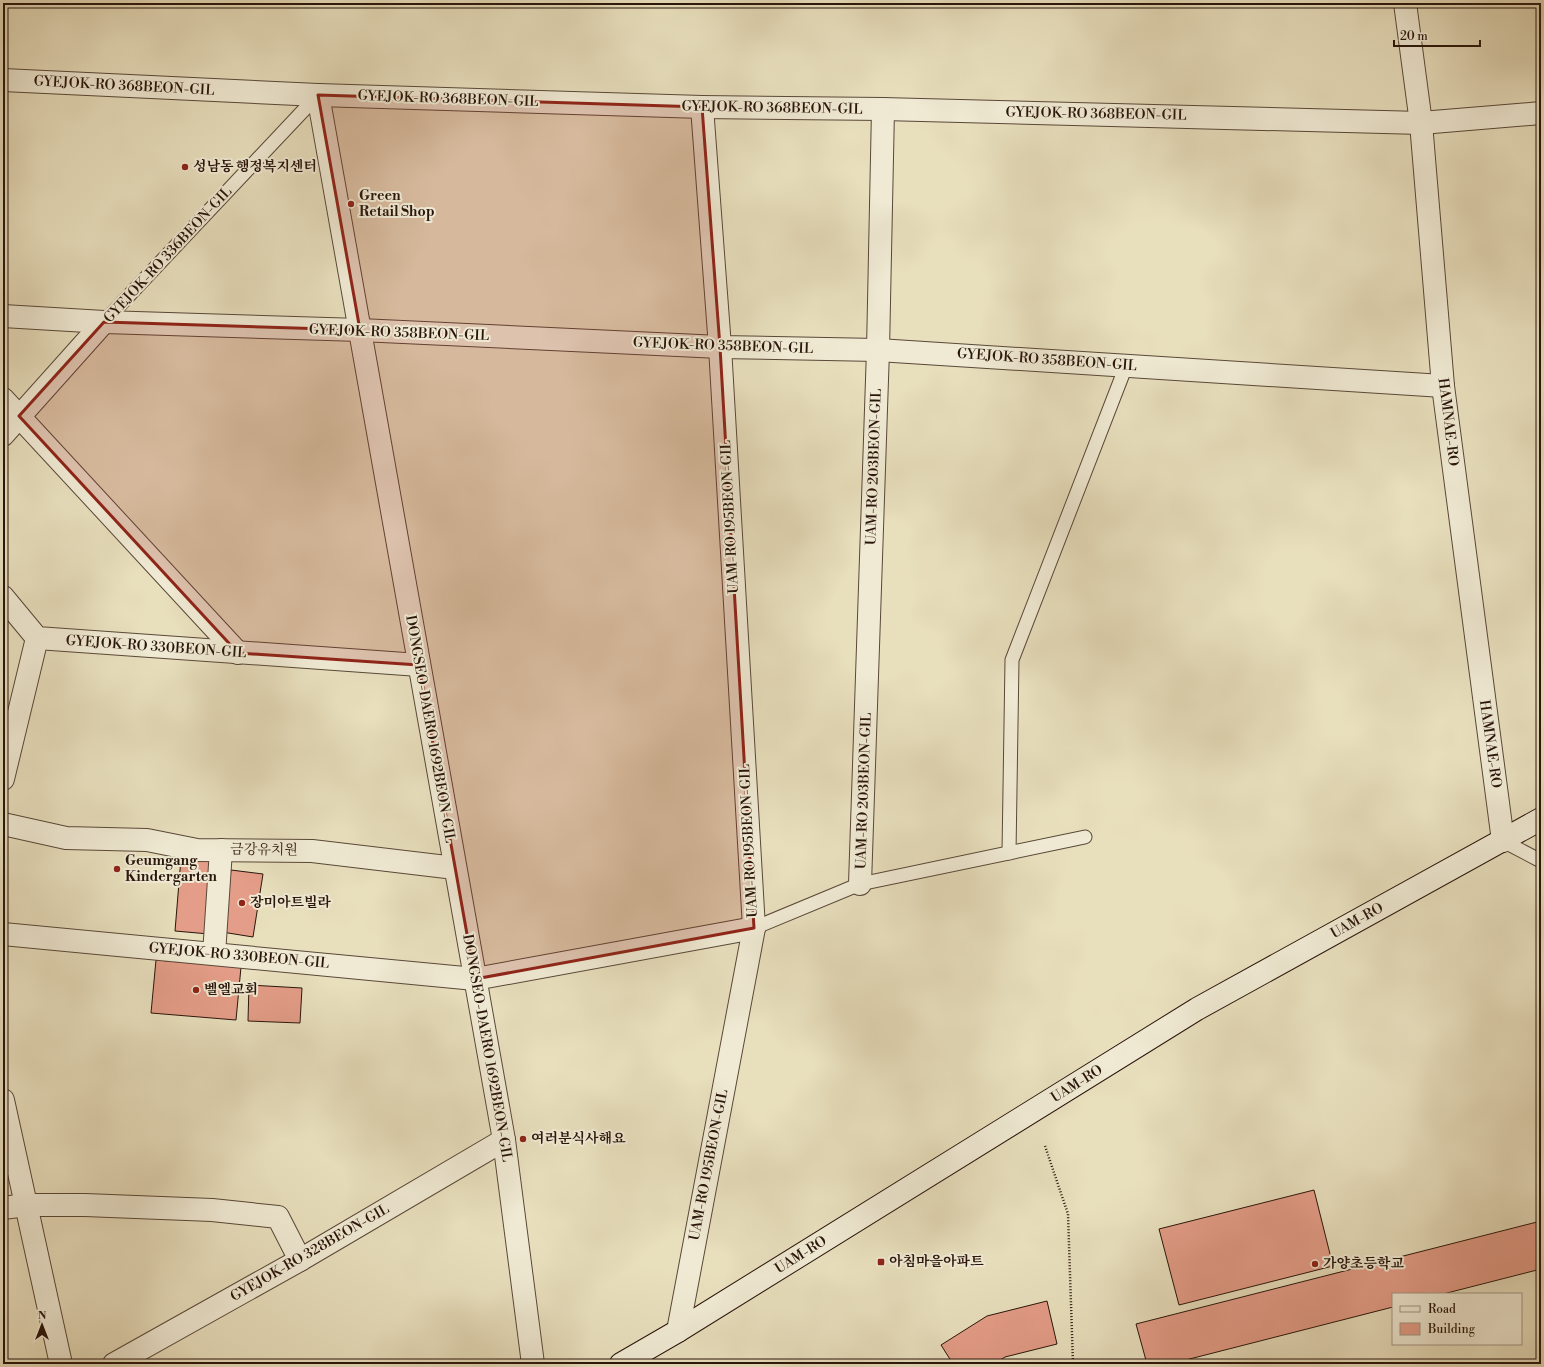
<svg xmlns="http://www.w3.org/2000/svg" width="1544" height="1367" font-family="'Libre Bodoni','Noto Serif KR',serif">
<rect width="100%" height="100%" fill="#e8dfbd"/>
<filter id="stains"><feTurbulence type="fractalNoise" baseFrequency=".005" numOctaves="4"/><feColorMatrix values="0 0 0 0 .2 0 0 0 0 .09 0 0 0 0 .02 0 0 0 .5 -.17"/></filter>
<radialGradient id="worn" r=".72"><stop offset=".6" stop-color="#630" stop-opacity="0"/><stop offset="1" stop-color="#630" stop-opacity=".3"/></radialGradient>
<g fill="#e49d88" stroke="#29150b">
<polygon points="181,858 215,862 209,934 175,931"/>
<polygon points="231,870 263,874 253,937 222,932"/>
<polygon points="156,960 241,967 236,1020 151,1013"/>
<polygon points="249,985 302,988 300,1023 248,1021"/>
<polygon points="1314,1190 1333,1266 1179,1305 1159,1229"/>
<polygon points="1541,1221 1541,1269 1443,1294 1393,1294 1393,1307 1170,1364 1147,1364 1136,1324"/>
<polygon points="1047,1301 1057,1344 1005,1357 994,1364 953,1364 941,1345 987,1316"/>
</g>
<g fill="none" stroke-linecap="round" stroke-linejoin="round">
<defs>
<g id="service">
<polyline points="104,322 318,95"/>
<polyline points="1503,841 1541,861"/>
<polyline points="1009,853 1012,660 1126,366"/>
<polyline points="754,928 860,884 1085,837"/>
</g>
<g id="minor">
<polyline points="3,80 318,95 702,107 883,109 1421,123 1541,113"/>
<polyline points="318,95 504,1140 533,1364"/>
<polyline points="3,316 104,322 360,330 720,347 878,350 1443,386"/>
<polyline points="3,399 238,653"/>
<polyline points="3,435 104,322"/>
<polyline points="3,597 37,638 419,665"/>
<polyline points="3,779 37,638"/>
<polyline points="3,824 66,838 147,840 197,850 312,851 455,868"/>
<polyline points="860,884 878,350 883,109"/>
<polyline points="3,934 475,979 754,928"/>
<polyline points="214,954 221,850"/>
<polyline points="3,1100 61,1364"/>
<polyline points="3,1208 26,1205 85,1205 212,1210 278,1217 300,1260"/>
<polyline points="678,1331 754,928 720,347 702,107"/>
<polyline points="114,1364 300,1260 504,1140"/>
</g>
<polyline id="tertiary" points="1405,3 1421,123 1443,386 1503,841"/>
<polyline id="secondary" points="621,1364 678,1331 1197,1009 1541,819"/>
</defs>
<use href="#service" stroke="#594838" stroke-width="15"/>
<use href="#minor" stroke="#594838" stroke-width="24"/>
<use href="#tertiary" stroke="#594838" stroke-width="24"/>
<use href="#secondary" stroke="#29150b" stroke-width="24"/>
<polyline stroke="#29150b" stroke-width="2.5" stroke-dasharray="1 2" stroke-linecap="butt" points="1045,1146 1068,1214 1073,1364"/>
<use href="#service" stroke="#f0ead4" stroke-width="13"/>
<use href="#minor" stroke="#f0ead4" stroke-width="22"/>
<use href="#tertiary" stroke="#f0ead4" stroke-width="22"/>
<use href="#secondary" stroke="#f0ead4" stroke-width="22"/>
</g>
<path fill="#8f2418" fill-opacity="0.2" stroke="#8f2418" stroke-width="3" stroke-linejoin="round" d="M318,95L702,107L720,347L754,928L475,979L419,665L238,653L19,416L104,322L360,330Z"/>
<g fill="#8f2418" stroke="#f0ead4" stroke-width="1.5">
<circle cx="185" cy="167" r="4"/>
<circle cx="351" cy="204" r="4"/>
<circle cx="117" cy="869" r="4"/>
<circle cx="242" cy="903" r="4"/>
<circle cx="196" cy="990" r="4"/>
<circle cx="523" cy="1139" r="4"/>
<rect x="877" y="1258" width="8" height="8" rx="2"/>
<circle cx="1315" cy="1264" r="4"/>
</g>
<g text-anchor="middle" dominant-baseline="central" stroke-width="4" stroke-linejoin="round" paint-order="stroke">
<g font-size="14" fill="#29150b" stroke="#f0ead4">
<text transform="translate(124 86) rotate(3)">GYEJOK-RO 368BEON-GIL</text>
<text transform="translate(448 99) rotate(2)">GYEJOK-RO 368BEON-GIL</text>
<text transform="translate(772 108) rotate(1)">GYEJOK-RO 368BEON-GIL</text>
<text transform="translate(1096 114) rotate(1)">GYEJOK-RO 368BEON-GIL</text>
<text transform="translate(168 255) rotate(-47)">GYEJOK-RO 336BEON-GIL</text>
<text transform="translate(399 333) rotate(2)">GYEJOK-RO 358BEON-GIL</text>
<text transform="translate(723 346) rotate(2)">GYEJOK-RO 358BEON-GIL</text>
<text transform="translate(1047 360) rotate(4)">GYEJOK-RO 358BEON-GIL</text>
<text transform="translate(1448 422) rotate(83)">HAMNAE-RO</text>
<text transform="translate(874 467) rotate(-88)">UAM-RO 203BEON-GIL</text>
<text transform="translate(730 517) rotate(-93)">UAM-RO 195BEON-GIL</text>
<text transform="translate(156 647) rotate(4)">GYEJOK-RO 330BEON-GIL</text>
<text transform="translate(430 729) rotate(80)">DONGSEO-DAERO 1692BEON-GIL</text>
<text transform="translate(1490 744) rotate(82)">HAMNAE-RO</text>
<text transform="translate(864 791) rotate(-88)">UAM-RO 203BEON-GIL</text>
<text transform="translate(749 841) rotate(-93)">UAM-RO 195BEON-GIL</text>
<text transform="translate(264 850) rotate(1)">금강유치원</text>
<text transform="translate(1357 921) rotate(-29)">UAM-RO</text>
<text transform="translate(239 956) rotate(5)">GYEJOK-RO 330BEON-GIL</text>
<text transform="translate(487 1048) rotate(80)">DONGSEO-DAERO 1692BEON-GIL</text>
<text transform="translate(1077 1084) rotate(-32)">UAM-RO</text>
<text transform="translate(709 1165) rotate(-79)">UAM-RO 195BEON-GIL</text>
<text transform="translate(310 1253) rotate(-30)">GYEJOK-RO 328BEON-GIL</text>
<text transform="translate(801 1255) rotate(-32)">UAM-RO</text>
</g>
<g font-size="14" font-weight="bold" fill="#29150b" stroke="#f0ead4" text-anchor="start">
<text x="193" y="167">성남동 행정복지센터</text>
<text x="359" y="196">Green<tspan x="359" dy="16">Retail Shop</tspan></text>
<text x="125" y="861">Geumgang<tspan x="125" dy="16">Kindergarten</tspan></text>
<text x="250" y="903">장미아트빌라</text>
<text x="204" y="990">벨엘교회</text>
<text x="531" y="1139">여러분식사해요</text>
<text x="889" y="1262">아침마을아파트</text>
<text x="1323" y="1264">가양초등학교</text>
</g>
</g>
<rect width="1544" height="1367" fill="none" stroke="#e8dfbd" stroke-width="16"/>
<rect x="4" y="4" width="1536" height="1359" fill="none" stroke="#29150b" stroke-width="2"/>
<rect x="8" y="8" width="1528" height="1351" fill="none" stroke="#29150b"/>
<rect x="1392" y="1293" width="130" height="52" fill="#f0ead4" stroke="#a09584"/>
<rect x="1400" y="1306" width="20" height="6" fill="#f0ead4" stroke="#a09584"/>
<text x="1428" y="1313" font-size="12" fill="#29150b">Road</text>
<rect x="1400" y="1323" width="20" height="12" fill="#e49d88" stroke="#a09584"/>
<text x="1428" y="1333" font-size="12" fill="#29150b">Building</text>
<g transform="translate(42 1325)" stroke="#f0ead4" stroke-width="3" paint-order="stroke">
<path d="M0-3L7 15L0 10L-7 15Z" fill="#29150b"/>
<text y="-6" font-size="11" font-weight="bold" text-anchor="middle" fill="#29150b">N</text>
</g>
<path d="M1394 40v6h86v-6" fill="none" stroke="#29150b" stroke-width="2"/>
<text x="1400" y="40" font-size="12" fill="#29150b" stroke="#f0ead4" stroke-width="3" paint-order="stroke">20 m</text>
<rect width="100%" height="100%" filter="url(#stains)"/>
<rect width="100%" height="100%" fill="url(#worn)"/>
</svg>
